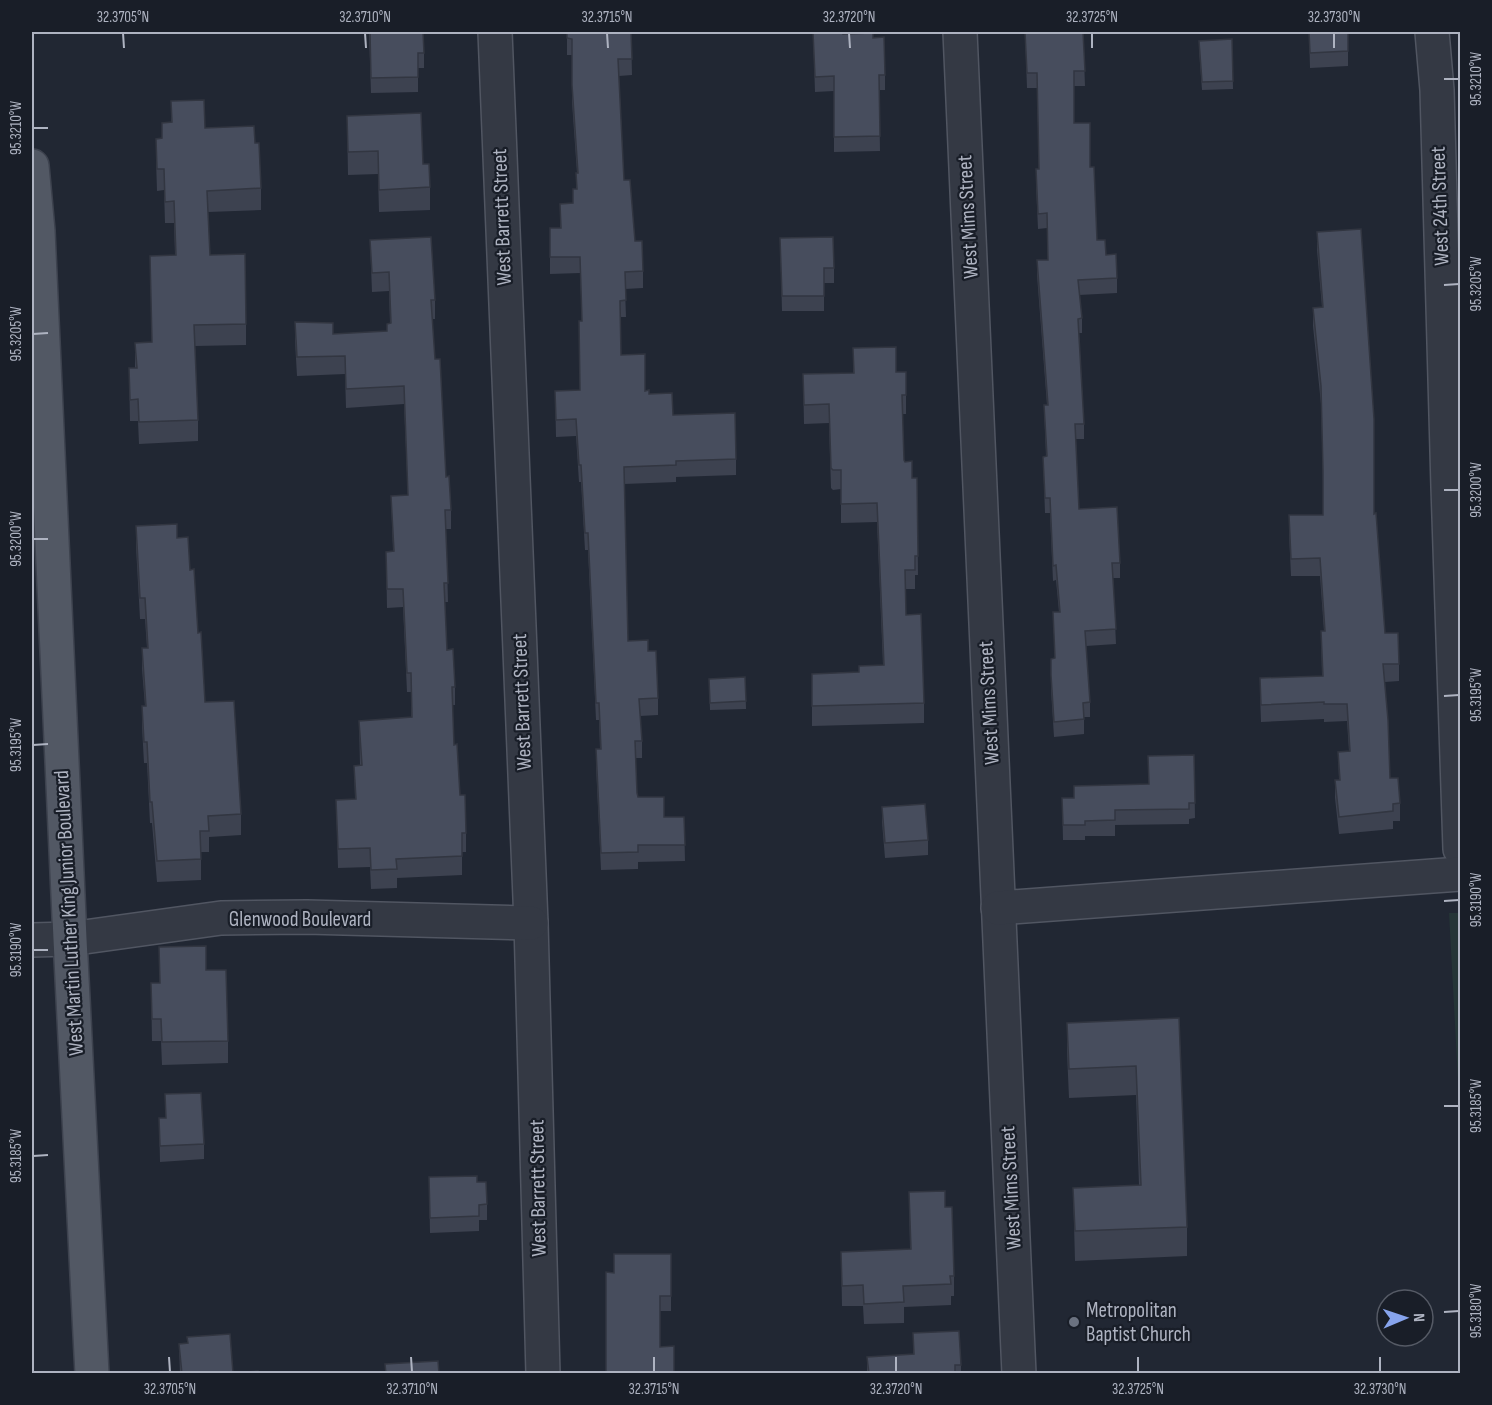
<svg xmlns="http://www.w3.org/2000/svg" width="1492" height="1405" font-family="'Sofia Sans Condensed',sans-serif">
<rect width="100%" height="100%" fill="#212733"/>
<polygon fill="#253537" points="1449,913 1460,913 1460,1118"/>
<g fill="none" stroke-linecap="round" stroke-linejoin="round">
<defs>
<g id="minor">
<polyline points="495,32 531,923 543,1374"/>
<polyline points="960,32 1019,1374"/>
<polyline points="1432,32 1437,90 1448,487 1460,849"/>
<polyline points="998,908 1460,874"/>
<polyline points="32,940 70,939 221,918 307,917 531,923"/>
</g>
<polyline id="major" points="32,166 38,231 70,939 92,1374"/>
</defs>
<use href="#minor" stroke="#515662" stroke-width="36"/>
<use href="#major" stroke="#3d424e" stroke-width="36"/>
<use href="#minor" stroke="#343944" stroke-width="33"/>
<use href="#major" stroke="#525864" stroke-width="33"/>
</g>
<g fill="#3d4250">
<polygon points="369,32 424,53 424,68 418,68 418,92 371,93"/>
<polygon points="567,32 631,32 632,75 619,76 624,180 635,241 643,271 643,288 625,289 626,317 620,317 621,355 645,391 649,394 673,415 736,459 736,475 676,477 676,482 624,484 628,641 648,651 658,698 658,715 640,716 642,741 642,758 635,758 637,793 638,797 664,817 684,817 685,861 638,862 638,869 601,870 596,766 596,749 600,749 599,720 596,720 588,550 585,550 581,482 579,482 576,436 556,437 555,391 580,390 582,321 580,273 550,274 550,228 560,228 560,204 573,203 573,189 576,189 576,173 577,173 572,102 572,55 567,55"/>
<polygon points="813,32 843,32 843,34 873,38 885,75 885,90 879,90 880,151 834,152 834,91 815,92"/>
<polygon points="1025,32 1083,32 1085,86 1074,86 1074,123 1090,167 1097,240 1117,278 1117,293 1079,295 1082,318 1082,333 1079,333 1084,424 1084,439 1076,439 1079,509 1120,563 1120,578 1113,578 1116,644 1086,646 1090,702 1090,717 1084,717 1084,734 1054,737 1051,690 1051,659 1055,658 1053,612 1059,612 1056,580 1053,581 1050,513 1045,513 1043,457 1046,456 1044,405 1047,405 1037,275 1037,260 1048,260 1047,228 1038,229 1036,184 1036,169 1039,169 1037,88 1027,88"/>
<polygon points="1309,32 1348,32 1348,66 1310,68"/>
<polygon points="1232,39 1233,89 1202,90 1199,49"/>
<polygon points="171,101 205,128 255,143 261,188 261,210 208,212 210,255 246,324 246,345 195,346 198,420 198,441 139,444 138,421 130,421 129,368 135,368 135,343 152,343 150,256 175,255 174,223 165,223 164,190 157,191 156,160 156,139 162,139 162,123 171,122"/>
<polygon points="347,116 423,164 430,187 430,210 379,212 378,174 348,175"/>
<polygon points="1317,232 1374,514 1385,633 1399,664 1399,681 1385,682 1390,778 1400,803 1400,821 1393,821 1393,829 1339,834 1335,798 1335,780 1339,780 1338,752 1349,751 1347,721 1324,722 1324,719 1261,722 1260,695 1260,678 1322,676 1321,631 1324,631 1320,576 1291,576 1289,533 1289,515 1323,515 1323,482 1321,404 1313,326 1313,308 1322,307 1317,250"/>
<polygon points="780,238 834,268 834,283 824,283 824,311 782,311"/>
<polygon points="370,240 435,300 435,319 432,319 435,359 446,477 451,510 451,529 446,529 448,602 445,602 447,650 455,687 455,705 452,705 454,745 460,795 466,833 466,852 462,852 462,875 397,878 397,888 371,889 370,867 338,868 336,800 355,799 354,766 360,765 359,721 411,717 411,692 407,692 403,607 387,608 386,552 393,551 391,496 408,496 404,404 346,408 345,374 297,376 295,341 295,322 333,334 387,331 390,323 389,291 372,292"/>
<polygon points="853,348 896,372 906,395 906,414 902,414 904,460 912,478 917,478 918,575 915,575 915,589 905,589 906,615 924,703 924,723 812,726 812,674 859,672 883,665 877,522 841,523 841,489 833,490 831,488 829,423 804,424 803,374 853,373"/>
<polygon points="136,526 177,538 190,570 205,702 241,814 241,835 209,837 209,852 201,852 201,880 157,882 152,823 150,823 147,763 144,763 142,727 142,706 145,706 142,669 142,648 147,648 145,619 140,619 136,547"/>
<polygon points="745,677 746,709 710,710 709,686"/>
<polygon points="1194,755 1195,818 1189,819 1189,824 1115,825 1115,836 1085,836 1085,840 1063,840 1062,798 1074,798 1149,784"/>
<polygon points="882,807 928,840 928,855 885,858 882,822"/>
<polygon points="159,947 228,1041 228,1063 162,1065 161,1041 152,1041 151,983 160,983"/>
<polygon points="1179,1018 1187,1227 1187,1256 1075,1261 1073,1188 1139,1185 1136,1095 1069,1098 1067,1052 1067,1023"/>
<polygon points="165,1094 204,1144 204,1159 160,1162 159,1118 166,1118"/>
<polygon points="429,1177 477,1182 487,1204 487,1220 479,1220 479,1231 430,1233"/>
<polygon points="909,1192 945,1207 954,1276 954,1296 951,1296 951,1305 904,1307 904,1323 864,1324 863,1306 842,1306 841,1252 910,1249"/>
<polygon points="671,1254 671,1311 660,1311 660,1347 614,1273"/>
<polygon points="913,1333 961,1365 961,1374 867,1374 867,1357 913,1354"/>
<polygon points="179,1344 233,1373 258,1374 180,1374"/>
</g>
<g fill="#474d5d" stroke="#323641" stroke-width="1.5">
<polygon points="370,32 423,32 424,53 418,53 418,77 371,78"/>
<polygon points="567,32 631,32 632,59 618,59 624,180 630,180 635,241 642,241 643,271 625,272 626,300 620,301 621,355 645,354 645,391 649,390 649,394 672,393 673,415 735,413 736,459 676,461 676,465 624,467 628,641 648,640 648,651 656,651 658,698 639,699 642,741 635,741 637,793 638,797 664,797 664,817 684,817 685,845 638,845 638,852 601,853 596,749 601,749 599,703 596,703 588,533 585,533 581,465 579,465 576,419 556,420 555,391 580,390 579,321 582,321 580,257 550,257 550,228 561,228 560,204 573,203 573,189 577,189 576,173 578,173 572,85 572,39 567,38"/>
<polygon points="813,32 843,32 843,34 873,33 873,38 884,37 885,75 879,75 880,136 834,137 834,76 815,77"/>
<polygon points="1025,32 1083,32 1085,71 1074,71 1074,123 1090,123 1090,167 1094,167 1097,240 1105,240 1106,255 1116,254 1117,278 1078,280 1082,318 1078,319 1084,424 1075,424 1079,509 1117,507 1120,563 1112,563 1116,629 1085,631 1090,702 1083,703 1084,719 1054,722 1051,675 1051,659 1055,658 1053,612 1060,612 1056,565 1053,566 1050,498 1045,498 1043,457 1047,456 1044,405 1048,405 1037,260 1048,260 1047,213 1038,214 1036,169 1039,169 1037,73 1027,73"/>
<polygon points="1309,32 1348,32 1348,51 1310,53"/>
<polygon points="1232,39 1233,81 1202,82 1199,41"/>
<polygon points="204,100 205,128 254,126 255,143 259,143 261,188 207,191 210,255 245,254 246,324 194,325 198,420 139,422 138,399 130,400 129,368 137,368 135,343 152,342 150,256 176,255 174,201 165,202 164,169 157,169 156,139 162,138 162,123 172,122 171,101"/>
<polygon points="421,113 423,164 429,164 430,187 379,190 378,151 348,152 347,116"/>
<polygon points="1361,229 1374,419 1374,514 1376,513 1385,633 1398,633 1399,664 1383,664 1388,720 1390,778 1398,778 1400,803 1393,804 1393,811 1339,817 1335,780 1340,780 1338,752 1350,751 1347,704 1324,704 1324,702 1261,705 1260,678 1323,676 1321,631 1325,631 1320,558 1291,559 1289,515 1323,515 1323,471 1321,386 1313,308 1323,307 1317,232"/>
<polygon points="431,237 435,300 431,300 435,359 440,359 446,477 449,476 451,510 445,510 448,583 444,583 447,650 453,649 455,687 452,687 454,745 457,744 460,795 465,795 466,833 462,833 462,856 396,859 397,869 371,870 370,848 338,849 336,800 356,799 354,766 362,765 359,721 412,717 411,673 407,673 403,589 387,589 386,552 394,551 391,496 408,495 404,386 346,389 345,356 297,357 295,322 333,323 333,334 387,331 387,324 391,323 389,272 372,273 370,240"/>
<polygon points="833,237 834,268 824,268 824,296 782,296 780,238"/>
<polygon points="896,347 896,372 906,372 906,395 902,395 904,460 905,462 912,461 912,478 917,478 918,556 915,556 915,570 905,570 906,615 921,614 924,703 812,706 812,674 859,672 859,666 884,665 877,503 841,504 841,470 833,470 831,468 829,404 804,405 803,374 854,373 853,348"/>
<polygon points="177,524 177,538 188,537 190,570 194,569 198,633 201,632 205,702 234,701 241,814 208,816 209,831 200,831 201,859 157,861 152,802 150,802 147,742 144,742 142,706 146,706 142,648 148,648 145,598 140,598 136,526"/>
<polygon points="745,677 746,701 710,703 709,679"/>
<polygon points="1194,755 1195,803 1189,803 1189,809 1115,810 1115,820 1085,821 1085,825 1063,825 1062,798 1074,798 1074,786 1149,784 1148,756"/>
<polygon points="925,804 928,840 885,843 882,807"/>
<polygon points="206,946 206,970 226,970 228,1041 162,1042 161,1019 152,1019 151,983 160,983 159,947"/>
<polygon points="1179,1018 1187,1227 1075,1231 1073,1188 1141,1185 1136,1066 1069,1069 1067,1023"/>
<polygon points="201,1093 204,1144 160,1146 159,1118 166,1118 165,1094"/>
<polygon points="477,1176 477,1182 486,1182 487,1204 479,1205 479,1216 430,1218 429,1177"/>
<polygon points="945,1191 945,1207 952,1207 954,1276 950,1276 951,1284 903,1286 904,1302 864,1304 863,1285 842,1286 841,1252 911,1249 909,1192"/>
<polygon points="614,1254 671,1254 671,1296 660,1296 660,1347 674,1346 674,1374 606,1374 606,1272 614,1273"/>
<polygon points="959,1331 961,1365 955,1365 955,1374 869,1374 867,1357 914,1354 913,1333"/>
<polygon points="230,1334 233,1373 258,1371 258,1374 182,1374 179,1344 188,1343 187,1337"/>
<polygon points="438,1361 439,1374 386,1374 385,1364"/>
</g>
<path fill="none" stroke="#aeb3c1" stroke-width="2" d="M123,33L124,48M365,33L366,48M607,33L608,48M849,33L850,48M1092,33V48M1334,33V48M1444,79H1459M33,128H48M1444,285L1459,284M33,334L48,333M1444,490H1459M33,539H48M1444,696L1459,695M33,745L48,744M1444,901L1459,900M33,950H48M1444,1106H1459M33,1156L48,1155M1444,1312L1459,1311M169,1357L170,1372M411,1357L412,1372M654,1357V1372M896,1357V1372M1138,1357V1372M1380,1357V1372"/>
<circle fill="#6b7280" stroke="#191e28" stroke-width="2" cx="1074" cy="1322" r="6"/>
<g text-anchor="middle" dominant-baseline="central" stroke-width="4.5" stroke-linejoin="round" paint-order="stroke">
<g font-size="21" fill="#aeb3c1" stroke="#191e28">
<text transform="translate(1440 206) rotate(-92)">West 24th Street</text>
<text transform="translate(502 217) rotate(-92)">West Barrett Street</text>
<text transform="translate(968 217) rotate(-93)">West Mims Street</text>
<text transform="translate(522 702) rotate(-92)">West Barrett Street</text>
<text transform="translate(989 703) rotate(-93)">West Mims Street</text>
<text transform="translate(69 913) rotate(-93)">West Martin Luther King Junior Boulevard</text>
<text x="300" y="919">Glenwood Boulevard</text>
<text transform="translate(538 1188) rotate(-91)">West Barrett Street</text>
<text transform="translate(1011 1188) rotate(-93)">West Mims Street</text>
</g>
<g font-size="21" fill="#aeb3c1" stroke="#191e28" text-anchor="start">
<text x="1086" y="1310">Metropolitan<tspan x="1086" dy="24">Baptist Church</tspan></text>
</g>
</g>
<rect width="1492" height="1405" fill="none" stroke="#191e28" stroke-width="66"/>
<g transform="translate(1405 1318) rotate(88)"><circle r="28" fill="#191e28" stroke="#555a65" stroke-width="1.5"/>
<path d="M0-4.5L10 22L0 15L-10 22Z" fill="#87a4ed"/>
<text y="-9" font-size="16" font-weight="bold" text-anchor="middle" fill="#aeb3c1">N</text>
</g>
<rect x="33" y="33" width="1426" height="1339" fill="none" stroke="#aeb3c1" stroke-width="2"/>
<g font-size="15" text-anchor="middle" fill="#aeb3c1">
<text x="123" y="22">32.3705°N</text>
<text x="365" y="22">32.3710°N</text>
<text x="607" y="22">32.3715°N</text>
<text x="849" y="22">32.3720°N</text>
<text x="1092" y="22">32.3725°N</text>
<text x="1334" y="22">32.3730°N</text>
<text transform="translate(1476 79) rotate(-90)" y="5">95.3210°W</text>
<text transform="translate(16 128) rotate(-90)" y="5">95.3210°W</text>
<text transform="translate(1476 284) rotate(-90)" y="5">95.3205°W</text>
<text transform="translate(16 334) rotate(-90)" y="5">95.3205°W</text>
<text transform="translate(1476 490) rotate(-90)" y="5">95.3200°W</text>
<text transform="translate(16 539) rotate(-90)" y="5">95.3200°W</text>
<text transform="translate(1476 695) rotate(-90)" y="5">95.3195°W</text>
<text transform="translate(16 745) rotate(-90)" y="5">95.3195°W</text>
<text transform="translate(1476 900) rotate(-90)" y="5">95.3190°W</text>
<text transform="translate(16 950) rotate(-90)" y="5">95.3190°W</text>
<text transform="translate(1476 1106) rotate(-90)" y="5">95.3185°W</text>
<text transform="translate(16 1156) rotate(-90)" y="5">95.3185°W</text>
<text transform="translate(1476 1311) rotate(-90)" y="5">95.3180°W</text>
<text x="170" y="1394">32.3705°N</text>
<text x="412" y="1394">32.3710°N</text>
<text x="654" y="1394">32.3715°N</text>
<text x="896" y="1394">32.3720°N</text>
<text x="1138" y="1394">32.3725°N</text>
<text x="1380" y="1394">32.3730°N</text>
</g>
</svg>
